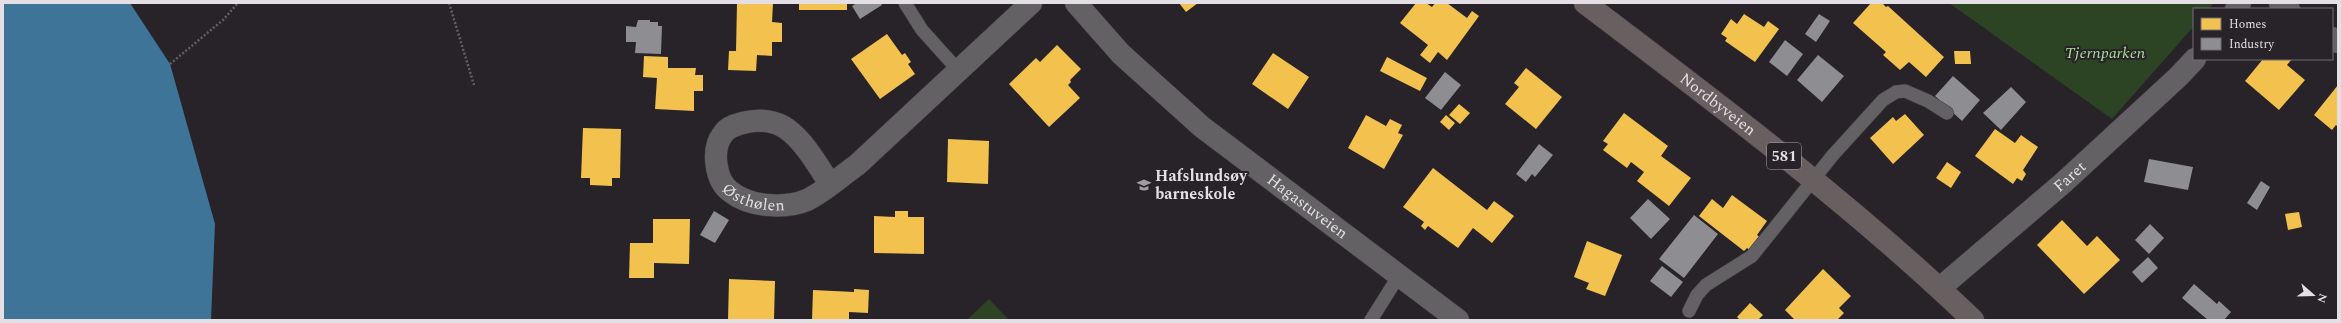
<svg xmlns="http://www.w3.org/2000/svg" width="2341" height="323" font-family="Spectral,serif">
<rect width="100%" height="100%" fill="#272328"/>
<g fill="#2d4424">
<polygon points="1949,3 2214,3 2209,9 2194,9 2194,26 2112,119"/>
<polygon points="989,299 1009,320 967,320"/>
</g>
<polygon fill="#3d7497" points="3,3 130,3 170,64 215,224 211,320 3,320"/>
<g fill="#f2c14e">
<polygon points="737,3 773,3 772,22 782,23 782,42 772,42 772,56 757,55 756,71 728,70 729,51 736,51"/>
<rect x="799" y="3" width="48" height="7"/>
<polygon points="1179,3 1198,3 1186,12"/>
<polygon points="1416,3 1426,3 1432,7 1435,3 1447,3 1467,18 1472,11 1479,16 1447,60 1438,52 1430,63 1420,55 1428,45 1400,23"/>
<polygon points="1871,3 1882,3 1886,7 1888,6 1944,57 1926,77 1909,62 1900,70 1883,55 1886,52 1853,23"/>
<polygon points="1744,14 1764,27 1768,21 1779,29 1755,62 1725,41 1727,38 1721,34 1731,19 1737,24"/>
<polygon points="887,34 902,55 905,53 911,62 908,64 915,74 880,99 851,59"/>
<polygon points="1057,45 1081,69 1070,80 1071,82 1068,85 1080,98 1049,127 1009,84 1036,58 1040,62"/>
<polygon points="1954,51 1970,51 1971,64 1955,64"/>
<polygon points="1273,53 1309,77 1288,109 1252,84"/>
<polygon points="644,56 668,57 668,68 696,68 695,75 703,75 703,91 694,91 694,111 655,109 657,78 643,77"/>
<polygon points="1387,57 1427,78 1420,91 1380,71"/>
<polygon points="2263,59 2292,59 2287,65 2305,80 2279,110 2245,81"/>
<polygon points="1526,68 1562,97 1536,129 1505,104 1519,87 1514,83"/>
<polygon points="2338,85 2338,127 2336,125 2332,130 2314,115"/>
<polygon points="1459,104 1470,113 1460,124 1449,115"/>
<polygon points="1624,113 1668,146 1661,156 1691,178 1669,206 1637,181 1644,172 1631,162 1627,168 1603,150 1608,144 1603,141"/>
<polygon points="1905,114 1924,135 1893,164 1870,138 1893,117 1896,121"/>
<polygon points="1366,115 1386,126 1390,119 1402,125 1398,133 1403,135 1384,169 1348,148"/>
<polygon points="1446,115 1455,123 1449,130 1440,122"/>
<polygon points="583,128 621,129 620,178 612,178 612,186 590,185 590,178 581,178"/>
<polygon points="1995,129 2015,143 2021,135 2038,147 2023,170 2026,174 2022,181 2017,178 2013,184 1975,156"/>
<polygon points="948,139 989,141 988,184 947,182"/>
<polygon points="1947,162 1961,172 1951,188 1936,178"/>
<polygon points="1433,168 1487,210 1494,201 1514,216 1492,243 1473,228 1458,248 1428,226 1425,230 1421,226 1424,222 1403,207"/>
<polygon points="1732,195 1767,221 1757,235 1761,238 1751,251 1747,248 1744,251 1699,216 1712,199 1723,208"/>
<polygon points="895,211 908,211 908,217 924,217 924,254 874,253 874,216 895,217"/>
<polygon points="2299,212 2302,227 2288,230 2285,214"/>
<polygon points="653,219 690,219 689,264 654,263 654,278 629,278 630,243 653,243"/>
<polygon points="2062,220 2087,246 2097,236 2120,260 2084,294 2037,245"/>
<polygon points="1587,241 1622,255 1605,296 1586,289 1589,283 1574,277"/>
<polygon points="1823,269 1851,296 1839,308 1844,313 1837,320 1795,320 1785,310"/>
<polygon points="729,279 775,281 774,320 728,320"/>
<polygon points="854,289 869,290 868,313 849,312 849,320 812,320 813,290 854,292"/>
<polygon points="1750,303 1763,315 1758,320 1740,320 1737,317"/>
</g>
<g fill="#8d8d92">
<polygon points="857,3 881,3 882,5 860,19 852,6"/>
<polygon points="1819,14 1830,21 1816,42 1805,34"/>
<polygon points="638,20 650,20 650,22 658,22 658,26 662,26 661,54 635,53 636,42 626,42 626,26 636,27"/>
<polygon points="1785,40 1803,54 1787,76 1769,62"/>
<polygon points="1818,55 1844,76 1822,102 1797,80"/>
<polygon points="1445,72 1461,85 1441,110 1425,98"/>
<polygon points="1953,76 1980,100 1962,121 1935,96"/>
<polygon points="2011,87 2026,102 2001,130 1983,113"/>
<polygon points="1539,144 1553,155 1535,177 1532,174 1526,182 1516,174"/>
<polygon points="2149,159 2193,167 2188,190 2144,182"/>
<polygon points="2261,181 2270,187 2257,210 2247,203"/>
<polygon points="1648,199 1670,219 1651,239 1630,218"/>
<polygon points="714,211 729,220 715,243 700,235"/>
<polygon points="1694,215 1718,234 1684,278 1659,259"/>
<polygon points="2150,224 2164,238 2149,254 2135,240"/>
<polygon points="2148,257 2158,268 2142,283 2132,272"/>
<polygon points="1662,266 1683,282 1671,297 1650,281"/>
<polygon points="2194,284 2217,304 2219,301 2231,312 2224,320 2208,320 2182,298"/>
</g>
<g fill="none" stroke-linecap="round" stroke-linejoin="round">
<defs>
<g id="service">
<polyline points="905,3 922,30 958,70"/>
<polyline points="1689,311 1697,295 1706,285 1752,256 1833,155 1883,100 1896,92 1905,91 1928,101 1947,113"/>
<polyline points="1371,320 1398,277"/>
</g>
<g id="minor">
<path id="s1" d="M1076,3L1121,54L1202,127L1458,320"/>
<polyline points="2280,3 2289,9"/>
<polyline points="2236,9 2240,3"/>
<polyline points="2332,38 2338,42"/>
<path id="s2" d="M830,184C818,166 805,142 787,129C776,121 760,119 747,122C738,124 728,126 723,134C711,149 715,181 731,192C750,207 785,209 807,200C824,192 841,176 857,165L1031,3"/>
<path id="s3" d="M1940,288L2063,183L2178,77L2195,59"/>
</g>
<g id="primary">
<path id="s4" d="M1585,3C1718,104 1852,204 1973,320"/>
</g>
</defs>
<use href="#service" stroke="#423f42" stroke-width="14"/>
<use href="#minor" stroke="#423f42" stroke-width="23"/>
<use href="#primary" stroke="#423f42" stroke-width="23"/>
<g stroke="#626064" stroke-width="2.5" stroke-dasharray="2 2" stroke-linecap="butt">
<polyline points="449,3 474,85"/>
<polyline points="170,64 223,20 238,3"/>
</g>
<use href="#service" stroke="#636164" stroke-width="13"/>
<use href="#minor" stroke="#636164" stroke-width="22"/>
<use href="#primary" stroke="#685f61" stroke-width="22"/>
</g>
<defs>
<symbol id="school-bare" viewBox="-9 -9 18 18"><path d="M0-5L7-2L0 1L-7-2ZM-4 1L0 2.5L4 1V4Q0 6-4 4Z" fill="#a19da2" stroke="#282229" stroke-width="2.5" paint-order="stroke"/></symbol>
</defs>
<g fill-rule="evenodd">
<use href="#school-bare" x="1134" y="175" width="20" height="20"/>
</g>
<g text-anchor="middle" dominant-baseline="central" stroke-width="4" stroke-linejoin="round" paint-order="stroke">
<rect fill="#282229" stroke="#aba6ac" stroke-width="1" x="1767" y="143" width="34" height="26" rx="3"/>
<g font-size="15" font-weight="bold" fill="#e3dfe4">
<text x="1784" y="156">581</text>
</g>
<g font-size="16" font-style="italic" fill="#a8df93" stroke="#282229">
<text x="2105" y="53">Tjernparken</text>
</g>
<g font-size="16" fill="#e3dfe4" stroke="#282229">
<text stroke="none"><textPath href="#s4" startOffset="167">Nordbyveien</textPath></text>
<text stroke="none"><textPath href="#s3" startOffset="171">Faret</textPath></text>
<text stroke="none"><textPath href="#s2" startOffset="227">Østhølen</textPath></text>
<text stroke="none"><textPath href="#s1" startOffset="309">Hagastuveien</textPath></text>
</g>
<g font-size="16" font-weight="bold" fill="#e3dfe4" stroke="#282229" text-anchor="start">
<text x="1155" y="176">Hafslundsøy<tspan x="1155" dy="18">barneskole</tspan></text>
</g>
</g>
<rect width="2341" height="323" fill="none" stroke="#e3dfe4" stroke-width="8"/>
<rect x="2193" y="8" width="140" height="52" fill="#282229" stroke="#736e74"/>
<rect x="2201" y="18" width="20" height="12" fill="#f2c14e" stroke="#736e74"/>
<text x="2229" y="28" font-size="12" fill="#e3dfe4">Homes</text>
<rect x="2201" y="38" width="20" height="12" fill="#8d8d92" stroke="#736e74"/>
<text x="2229" y="48" font-size="12" fill="#e3dfe4">Industry</text>
<g transform="translate(2313 295) rotate(110)" stroke="#282229" stroke-width="3" paint-order="stroke">
<path d="M0-3L7 15L0 10L-7 15Z" fill="#e3dfe4"/>
<text y="-6" font-size="11" font-weight="bold" text-anchor="middle" fill="#e3dfe4">N</text>
</g>
</svg>
